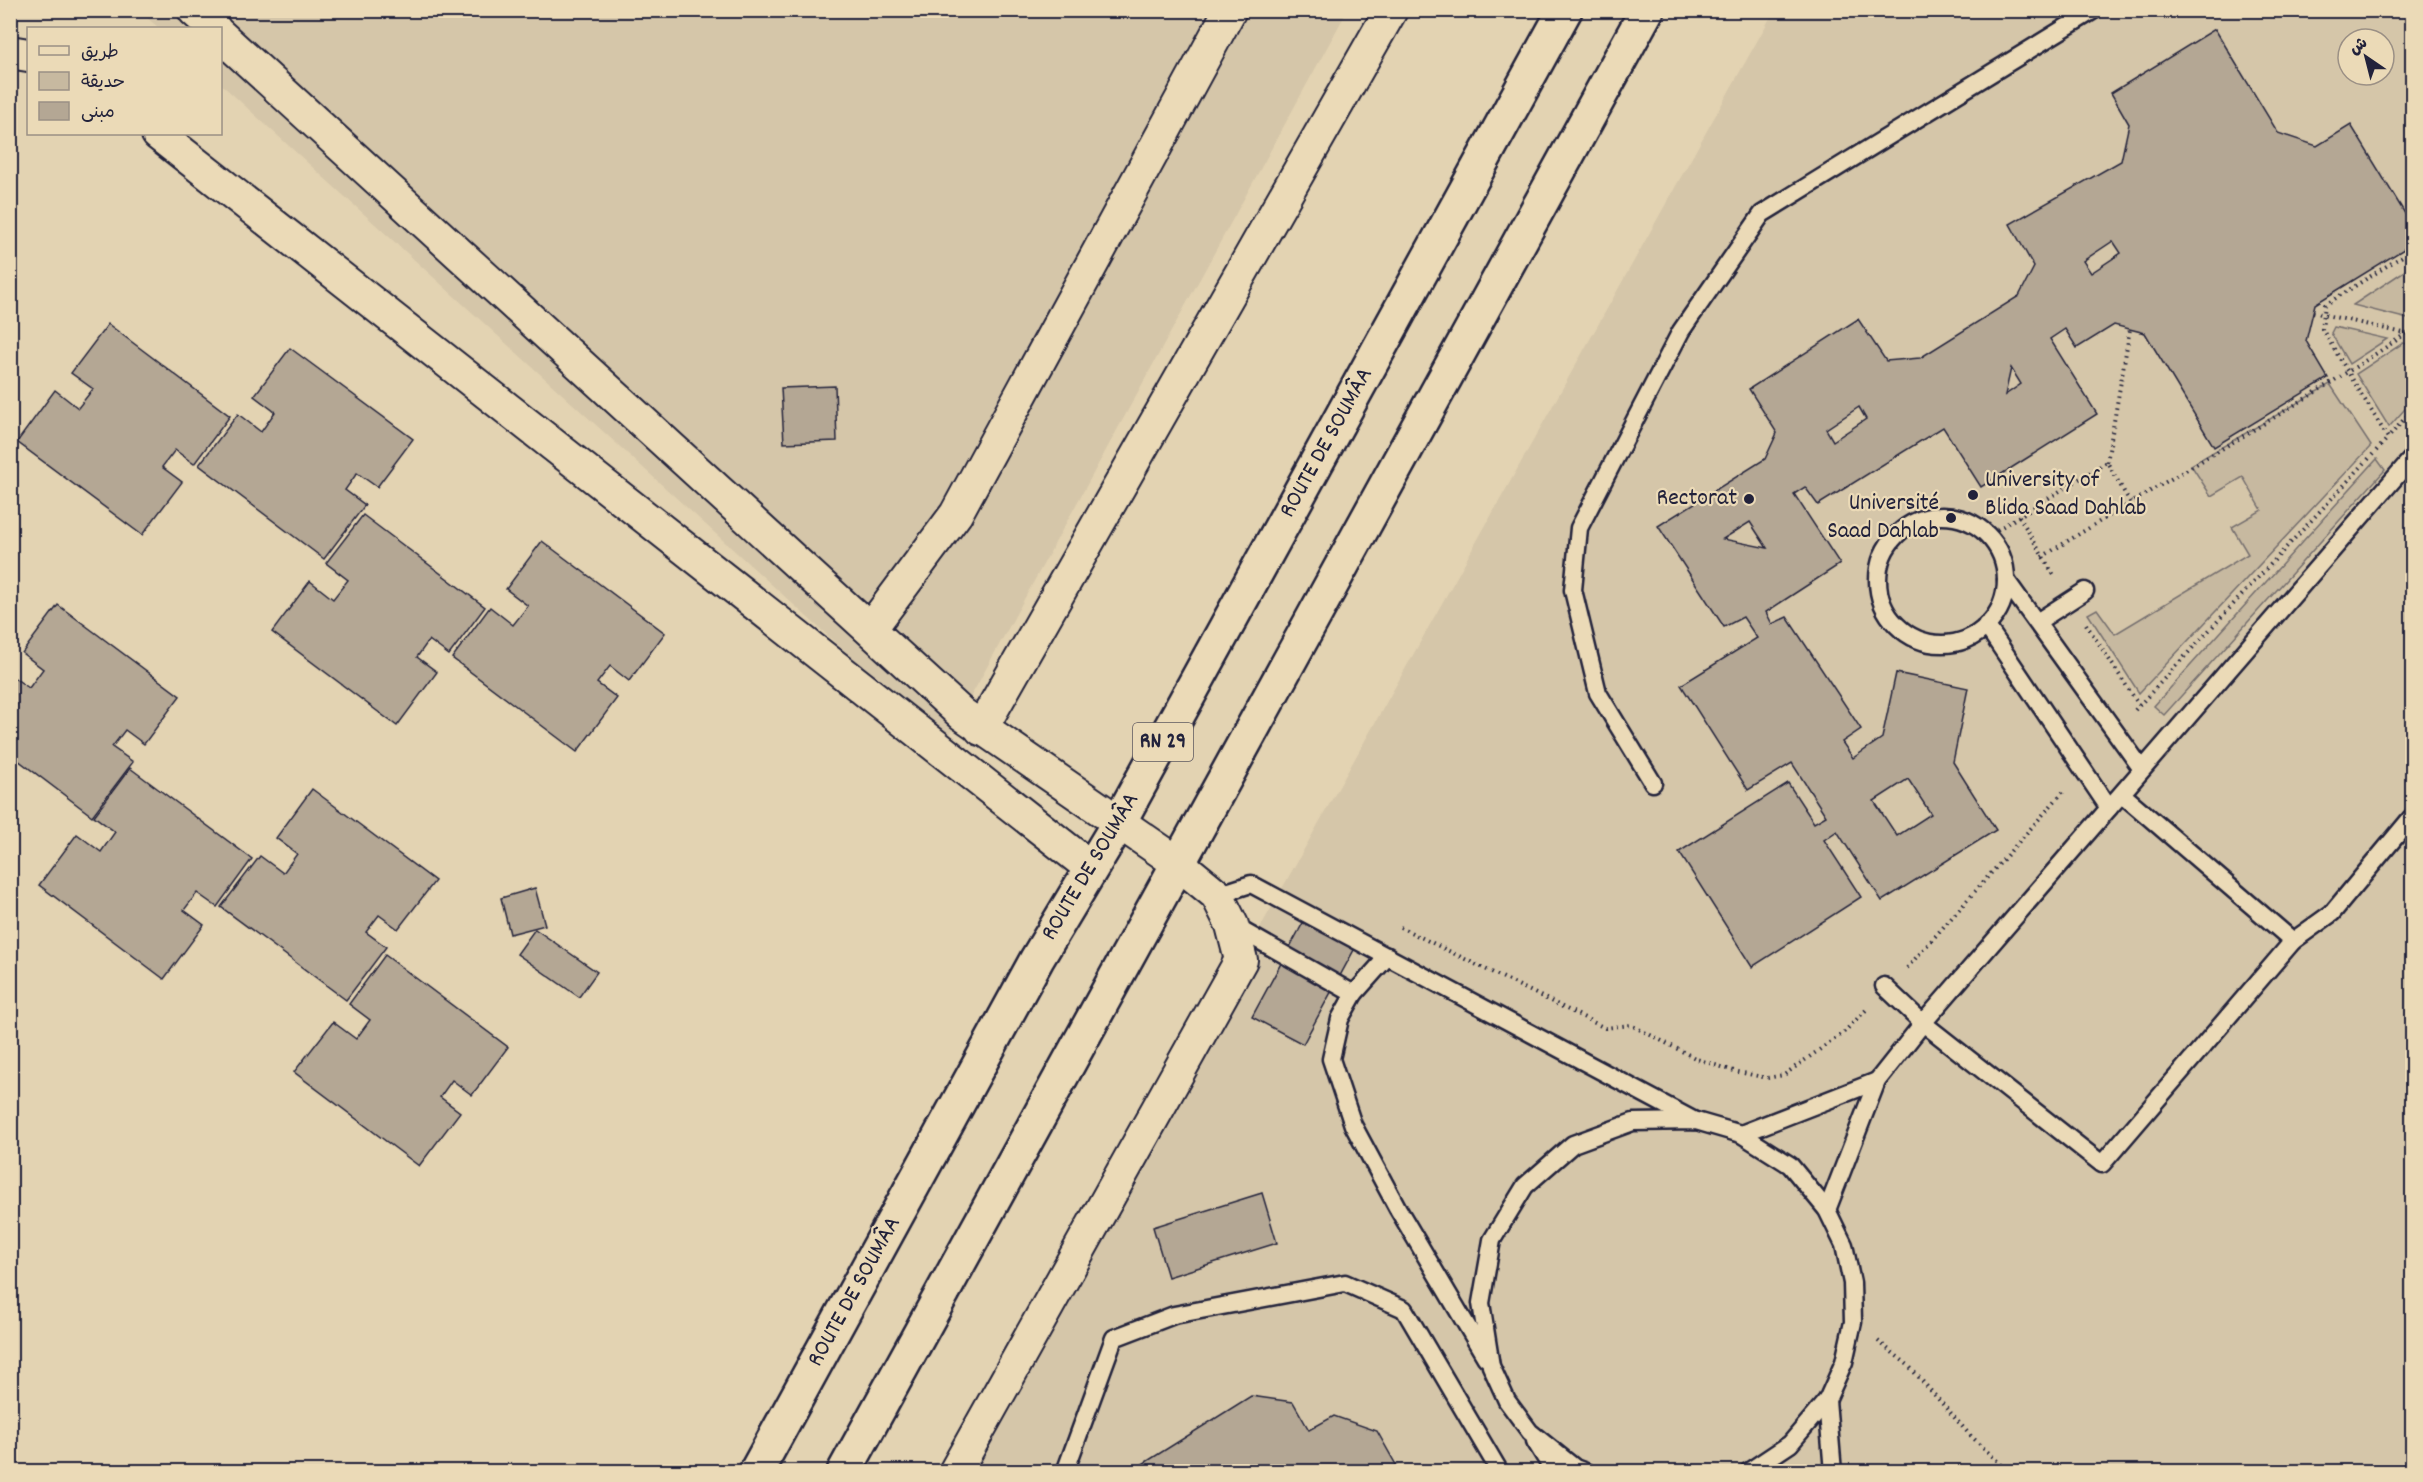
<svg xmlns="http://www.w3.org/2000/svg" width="2423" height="1482" font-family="Dekko,'Playpen Sans Arabic',sans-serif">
<rect width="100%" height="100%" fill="#e3d3b2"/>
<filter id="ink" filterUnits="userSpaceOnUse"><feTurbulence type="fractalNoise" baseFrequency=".0167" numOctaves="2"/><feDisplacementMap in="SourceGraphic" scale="12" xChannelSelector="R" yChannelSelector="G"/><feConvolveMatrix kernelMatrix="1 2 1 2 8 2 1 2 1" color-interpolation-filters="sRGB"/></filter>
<g filter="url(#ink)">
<g fill="#d5c6a9" fill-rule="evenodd">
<polygon points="139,11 1347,11 948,738 860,665 221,84 220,28 159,28"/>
<path d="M1774,11H2412V1471L955,1472ZM2348,39H2384V75H2348Z"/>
</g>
<g fill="#c7b9a0" stroke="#746e6e" stroke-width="1.5">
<polygon points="2412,266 2412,320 2353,305"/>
<polygon points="2334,327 2387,339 2349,364 2331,333"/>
<polygon points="2403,343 2412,345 2412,401 2389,427 2356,374"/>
<polygon points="2330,384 2371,446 2139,693 2088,614 2097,609 2115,634 2248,554 2232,527 2262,510 2243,477 2211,496 2191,465"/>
<polygon points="2377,459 2385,470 2164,715 2154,706"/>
</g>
<g fill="#b4a794" stroke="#22223b" stroke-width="1.5" fill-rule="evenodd">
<path d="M2215,29L2278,133L2317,146L2351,125L2412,225V244L2315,304L2306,341L2328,378L2214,447L2145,333L2114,325L2077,348L2065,329L2050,339L2097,414L1981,487L1943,427L1818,505L1805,487L1794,494L1840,564L1766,612L1772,624L1787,617L1861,729L1842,742L1853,758L1882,738L1896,673L1968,688L1953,762L1996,830L1882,901L1837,831L1824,840L1861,897L1752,967L1679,852L1788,783L1814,823L1826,816L1792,763L1748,790L1681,685L1757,638L1743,617L1724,627L1658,526L1765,459L1777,433L1749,389L1858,319L1886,361L1920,358L2019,296L2034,267L2010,224L2121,161L2129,124L2111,93ZM2113,241L2121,253L2091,273L2083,261ZM2011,368L2021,384L2005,395ZM1859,407L1866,419L1833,441L1826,429ZM1750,522L1767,548L1723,539ZM1908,779L1931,814L1897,836L1874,801Z"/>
<polygon points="108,324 230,416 194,464 175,450 162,467 182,482 142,535 17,442 55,390 78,408 93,389 71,373"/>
<polygon points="290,348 413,439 377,487 357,473 345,490 365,505 324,559 199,465 238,414 261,432 275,412 254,396"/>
<polygon points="835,386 837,441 784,443 781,388"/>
<polygon points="363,515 485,607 449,655 429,640 417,657 437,672 397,726 272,632 310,581 333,599 348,580 326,563"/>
<polygon points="542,541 665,633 629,681 610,666 597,683 617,698 577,752 452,658 490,607 513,625 528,606 506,589"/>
<polygon points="58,605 180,696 144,744 125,730 112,747 133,762 92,816 10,754 10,675 29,688 43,669 22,653"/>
<polygon points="130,768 252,859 217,907 197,893 184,910 204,925 164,979 39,885 77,834 101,852 115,832 94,816"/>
<polygon points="312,789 435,881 398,929 379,915 366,932 386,947 346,1000 221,907 260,856 283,873 297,854 276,838"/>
<polygon points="535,888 545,925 510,934 501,898"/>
<polygon points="1304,921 1355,948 1303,1044 1252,1017"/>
<polygon points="535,929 597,972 579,997 517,954"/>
<polygon points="385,955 508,1047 472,1095 452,1080 440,1097 460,1112 419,1166 294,1072 333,1022 356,1039 370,1020 349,1004"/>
<polygon points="1262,1193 1277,1243 1168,1277 1153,1227"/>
<polygon points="1251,1396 1293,1402 1309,1430 1334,1416 1377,1431 1400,1472 1139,1472 1141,1465"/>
</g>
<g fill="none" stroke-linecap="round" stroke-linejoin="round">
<defs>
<g id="service">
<circle cx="1942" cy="580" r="64"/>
<polyline points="2006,580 2142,769"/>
<polyline points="2037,622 2085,591"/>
<polyline points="1986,625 2109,808"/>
<polyline points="1653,783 1598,693 1573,590 1579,528 1681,331 1762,214 2094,10"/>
<polyline points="1217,895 1251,884 1695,1121"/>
<polyline points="1232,925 1354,994"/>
<polyline points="2293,941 2332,913 2411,818 2412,818"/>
<polyline points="1388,956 1354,994 1340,1019 1331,1059 1353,1125 1398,1209 1486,1358"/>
<polyline points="1884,986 1923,1023 2102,1164 2293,941 2122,794"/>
<polyline points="1741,1134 1877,1081"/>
<polyline points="1827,1210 1877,1081 1923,1023 2412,458"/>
<polyline points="1827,1400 1833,1472"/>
<polyline points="1535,1441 1554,1472"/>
<polyline points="1065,1472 1114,1338 1174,1315 1345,1283 1404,1309 1500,1472"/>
<polyline points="1586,1472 1575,1468 1530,1432 1507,1401 1491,1366 1481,1303 1492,1240 1525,1186 1573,1144 1633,1122 1696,1121 1741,1134 1790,1165 1827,1210 1844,1245 1852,1283 1853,1322 1844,1362 1827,1400 1790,1444 1748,1472"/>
</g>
<g id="minor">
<polyline points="194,10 214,28"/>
<polyline points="220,35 962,714 1178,863 1217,895 1232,925 1241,960 955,1472"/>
<polyline points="10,52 28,55"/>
<polyline points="158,134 1091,868"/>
<polyline points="871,628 956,514 1230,10"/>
<polyline points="981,729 1391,10"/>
</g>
<g id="trunk">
<polyline points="756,1472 1037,959 1118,824 1565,10"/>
<polyline points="844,1472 1647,10"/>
</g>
</defs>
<use href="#service" stroke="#22223b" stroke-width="21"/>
<use href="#minor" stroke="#22223b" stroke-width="36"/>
<use href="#trunk" stroke="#22223b" stroke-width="38"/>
<g stroke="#22223b" stroke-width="4" stroke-dasharray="1.5 4.5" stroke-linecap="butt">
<polyline points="2412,250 2325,305 2322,329 2388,438 2412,410"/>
<polyline points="2313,312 2412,335"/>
<polyline points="2107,462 2130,329"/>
<polyline points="2019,516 2055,577"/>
<polyline points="1987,536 2107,462 2130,502"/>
<path d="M2042,557C2163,481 2289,413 2407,333"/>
<polyline points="2086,624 2139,705"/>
<polyline points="2135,710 2388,438"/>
<polyline points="1400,927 1605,1028 1631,1025 1697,1059 1734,1071 1767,1078 1784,1075 1843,1033 1868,1008"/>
<polyline points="1907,968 2063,792"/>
<polyline points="1878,1341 1908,1365 1969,1434 2009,1472"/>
</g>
<use href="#service" stroke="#ebdab7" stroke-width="16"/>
<use href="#minor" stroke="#ebdab7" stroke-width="32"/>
<use href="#trunk" stroke="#ebdab7" stroke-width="33"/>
</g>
</g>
<g fill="#22223b" stroke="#ebdab7" stroke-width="2">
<circle cx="1973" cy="495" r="6"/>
<circle cx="1749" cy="499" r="6"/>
<circle cx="1951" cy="518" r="6"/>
</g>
<g text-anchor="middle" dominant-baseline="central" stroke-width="4.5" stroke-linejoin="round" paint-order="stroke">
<rect fill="#ebdab7" stroke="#5e5960" stroke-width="1.5" x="1133" y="723" width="60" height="38" rx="4.5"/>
<g font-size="22" font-weight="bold" fill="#22223b">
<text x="1163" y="742">RN 29</text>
</g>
<g font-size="24" fill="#22223b" stroke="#ebdab7">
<text transform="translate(1327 443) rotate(-61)">ROUTE DE SOUMÂA</text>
<text transform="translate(1091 867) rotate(-59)">ROUTE DE SOUMÂA</text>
<text transform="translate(855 1292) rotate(-61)">ROUTE DE SOUMÂA</text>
</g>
<g font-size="24" fill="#22223b" stroke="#ebdab7" text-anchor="end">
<text x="1985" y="481" text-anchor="start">University of<tspan x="1985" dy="28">Blida Saad Dahlab</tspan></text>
<text x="1737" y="499">Rectorat</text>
<text x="1939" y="504">Université<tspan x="1939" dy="28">Saad Dahlab</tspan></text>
</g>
</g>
<rect width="2423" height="1482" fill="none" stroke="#ebdab7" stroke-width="36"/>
<rect x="18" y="18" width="2387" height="1446" fill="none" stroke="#22223b" stroke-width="2" filter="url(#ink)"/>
<rect x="27" y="27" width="195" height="108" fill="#ebdab7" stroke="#9b9085" stroke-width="1.5"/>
<rect x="39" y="46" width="30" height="9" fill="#ebdab7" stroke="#9b9085" stroke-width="1.5"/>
<text x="81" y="57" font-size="18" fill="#22223b">طريق</text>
<rect x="39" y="72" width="30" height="18" fill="#c7b9a0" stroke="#9b9085" stroke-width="1.5"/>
<text x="81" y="87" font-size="18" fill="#22223b">حديقة</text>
<rect x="39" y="102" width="30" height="18" fill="#b4a794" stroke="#9b9085" stroke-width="1.5"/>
<text x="81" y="117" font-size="18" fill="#22223b">مبنى</text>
<g transform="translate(2366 57) rotate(325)"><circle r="28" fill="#ebdab7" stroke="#9b9085" stroke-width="1.5"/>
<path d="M0-4.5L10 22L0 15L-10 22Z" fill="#22223b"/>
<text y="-9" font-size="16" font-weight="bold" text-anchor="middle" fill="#22223b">ش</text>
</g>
</svg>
